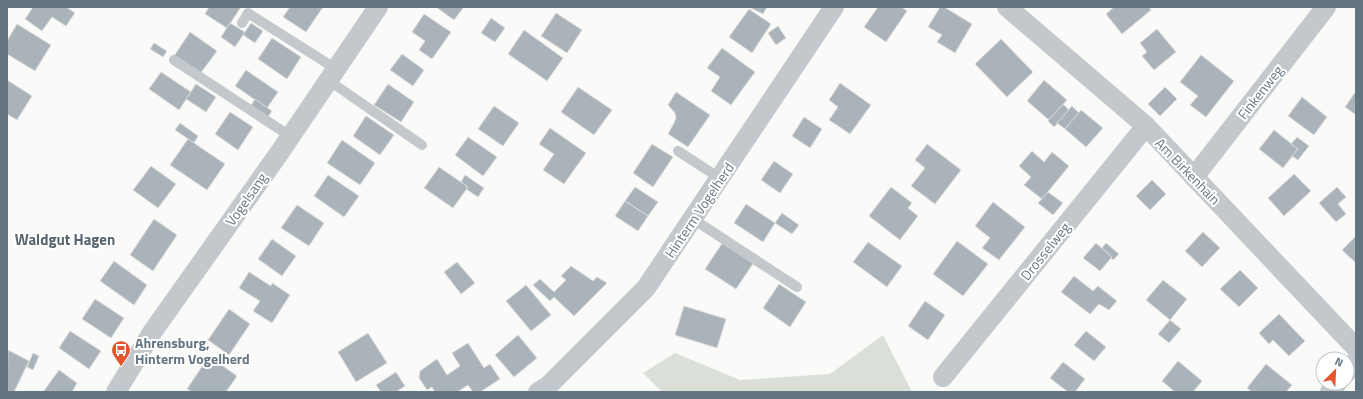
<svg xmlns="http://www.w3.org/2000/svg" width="1363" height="399" font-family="'Titillium Web',sans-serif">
<rect width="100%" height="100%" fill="#fafaf8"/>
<polygon fill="#dadfd7" points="883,335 912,392 662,392 643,373 675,353 740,380 830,374"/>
<g fill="#aab3b9" stroke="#dcdcda">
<polygon points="33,7 66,7 75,13 66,26 52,17 42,31 25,19"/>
<polygon points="209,7 241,7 227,28 205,14"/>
<polygon points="290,7 323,7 306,32 283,17"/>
<polygon points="436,7 464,7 454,20"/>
<polygon points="749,7 767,7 763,14"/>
<polygon points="878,7 901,7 907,11 886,42 864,27"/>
<polygon points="940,7 944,7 972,24 955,53 937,42 942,35 928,27"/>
<polygon points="1114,7 1149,7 1151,10 1122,34 1106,14"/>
<polygon points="749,9 771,24 752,53 729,37"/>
<polygon points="556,13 582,30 567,53 541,36"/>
<polygon points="424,14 451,32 432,59 419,50 425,41 412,32"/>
<polygon points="491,18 505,28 495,42 481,33"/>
<polygon points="230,23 245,32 235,47 221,37"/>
<polygon points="251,23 263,31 255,43 243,35"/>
<polygon points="17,24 51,45 35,71 7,54 7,41"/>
<polygon points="778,26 786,38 776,45 768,33"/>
<polygon points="1157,29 1176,52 1154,70 1142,56 1147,52 1140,43"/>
<polygon points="524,30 563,58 547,81 508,54"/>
<polygon points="190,32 217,51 200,74 174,56"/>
<polygon points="272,38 301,57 287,79 258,59"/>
<polygon points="1001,39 1033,72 1007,97 975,64"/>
<polygon points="154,43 167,51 163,57 150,49"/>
<polygon points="722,48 755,72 731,105 711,91 720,77 707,68"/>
<polygon points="402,54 424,70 413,86 390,70"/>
<polygon points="1201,55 1234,81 1206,117 1190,105 1198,96 1180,82"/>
<polygon points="246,70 278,92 267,108 235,86"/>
<polygon points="161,72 191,92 179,110 149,89"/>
<polygon points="7,80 32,96 17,120 7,114"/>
<polygon points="1044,80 1067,100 1049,120 1027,101"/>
<polygon points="840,83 871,105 850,134 829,120 838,107 829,100"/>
<polygon points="196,84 216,97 206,112 186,99"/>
<polygon points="388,84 414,102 401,122 374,105"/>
<polygon points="578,87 612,110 594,135 561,112"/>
<polygon points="1165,87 1177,99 1160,116 1148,104"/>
<polygon points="1356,91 1356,115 1345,107"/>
<polygon points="676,92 710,115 688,147 668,134 674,123 676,118 675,113 668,105"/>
<polygon points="1302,97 1327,117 1314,135 1288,116"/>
<polygon points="255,99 272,111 267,118 250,107"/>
<polygon points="1063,104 1069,110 1054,127 1048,121"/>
<polygon points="494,106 519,123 503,146 478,129"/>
<polygon points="1072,106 1079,113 1065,129 1057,123"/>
<polygon points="1081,110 1103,128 1086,147 1065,129"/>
<polygon points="230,112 253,127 238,150 215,134"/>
<polygon points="366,116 394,135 380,155 353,136"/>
<polygon points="804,117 822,129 810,148 792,136"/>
<polygon points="180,123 198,136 194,143 175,130"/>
<polygon points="550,128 586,153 564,184 543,170 554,154 539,144"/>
<polygon points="1274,130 1298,149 1283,168 1259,149"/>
<polygon points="468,137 497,157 483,176 455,155"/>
<polygon points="1297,137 1309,146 1298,160 1292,156 1298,149 1291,144"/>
<polygon points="188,139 225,164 207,190 170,165"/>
<polygon points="342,140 375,163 360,185 327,163"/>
<polygon points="652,144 673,157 653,187 633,173"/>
<polygon points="927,144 961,170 935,204 911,186 925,168 915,160"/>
<polygon points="1032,151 1044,162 1052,152 1069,166 1042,199 1024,185 1031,177 1019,166"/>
<polygon points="774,161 793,174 780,193 761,180"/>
<polygon points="151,166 176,184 158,208 133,190"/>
<polygon points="439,167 468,187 453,208 424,188"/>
<polygon points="1294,174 1311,191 1284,216 1268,198"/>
<polygon points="328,175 359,196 344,217 314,196"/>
<polygon points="465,175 484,188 478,197 466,189 468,187 461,182"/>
<polygon points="1152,180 1166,194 1150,210 1136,196"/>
<polygon points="635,187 658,202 648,216 625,201"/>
<polygon points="891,187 912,203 908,208 918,216 900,240 869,216"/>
<polygon points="1337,187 1346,197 1338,204 1346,214 1336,222 1319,203"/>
<polygon points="1048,192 1063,203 1053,215 1038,203"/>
<polygon points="625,201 648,216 638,231 615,216"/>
<polygon points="993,202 1025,227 999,260 982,248 990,238 975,226"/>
<polygon points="746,204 775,223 763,242 734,223"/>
<polygon points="297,205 324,223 309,246 281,228"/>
<polygon points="782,213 799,225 792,234 775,223"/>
<polygon points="154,219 177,235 153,271 130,255"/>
<polygon points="1203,232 1220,248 1202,267 1185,251"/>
<polygon points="1356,236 1356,263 1342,250"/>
<polygon points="272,239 296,256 282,276 258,259"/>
<polygon points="957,241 988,264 963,296 933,274"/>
<polygon points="723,242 754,262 736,289 705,269"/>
<polygon points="868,242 902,266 887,287 853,262"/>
<polygon points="1096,243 1112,257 1100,271 1083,258"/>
<polygon points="1106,243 1119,254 1113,260 1111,258 1112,257 1102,248"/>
<polygon points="114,261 147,285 134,305 100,281"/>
<polygon points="457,262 475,283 461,294 444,272"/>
<polygon points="571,266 593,281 597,277 607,283 574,316 554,297 550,301 533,285 540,279 554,292 566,280 561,276"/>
<polygon points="1240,270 1258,288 1239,307 1220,289"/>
<polygon points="249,272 271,286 272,283 290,295 272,323 253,311 260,301 239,288"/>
<polygon points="1074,276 1093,291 1098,286 1117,301 1109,310 1099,304 1090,314 1061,292"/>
<polygon points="1163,280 1187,299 1170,320 1146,300"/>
<polygon points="779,284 806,302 790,327 763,308"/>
<polygon points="526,285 551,315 531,331 506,301"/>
<polygon points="95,299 124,318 111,338 82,319"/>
<polygon points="925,301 945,315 928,340 908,326"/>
<polygon points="684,306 726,319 717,348 675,335"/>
<polygon points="229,309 250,324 229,355 208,340"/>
<polygon points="1279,314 1305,341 1289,356 1273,340 1269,344 1259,333"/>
<polygon points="1170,320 1181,329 1169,343 1158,334"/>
<polygon points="70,331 101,351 89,369 59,348"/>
<polygon points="1086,331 1106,347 1094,361 1074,345"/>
<polygon points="368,333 387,363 356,382 338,352"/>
<polygon points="518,335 537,358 514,377 495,355"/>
<polygon points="468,343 484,368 490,364 500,379 480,392 473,392 468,385 457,392 435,392 432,387 427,390 419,378 420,371 437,359 447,375 460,366 452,353"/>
<polygon points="8,350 29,361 14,392 7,392"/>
<polygon points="33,353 39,356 33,370 27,367"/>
<polygon points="209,356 237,376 226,392 192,392 187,389"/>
<polygon points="1178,361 1202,381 1193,392 1175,392 1162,381"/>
<polygon points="1063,362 1085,379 1075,392 1068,392 1050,378"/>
<polygon points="1266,364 1292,385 1286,392 1252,392 1247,388"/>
<polygon points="59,370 77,383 72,392 43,392"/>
<polygon points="396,372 405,386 396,392 381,392 376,385"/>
</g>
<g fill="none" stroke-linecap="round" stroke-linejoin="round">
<g stroke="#c3c8cc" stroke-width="10">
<polyline points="242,23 248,13 336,69"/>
<polyline points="174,60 290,136"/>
<polyline points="328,80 422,145"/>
<polyline points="678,151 721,179"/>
<polyline points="693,219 797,287"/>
</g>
<g stroke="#c3c8cc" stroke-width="20">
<polyline points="1007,7 1146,126 1356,348"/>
<polyline points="1194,177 1326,7"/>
<polyline points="1347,372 1356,361"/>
<polyline points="943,377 1146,126"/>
<polyline points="116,392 153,331 280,152 378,7"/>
<polyline points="538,392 548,386 646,288 834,7"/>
<polyline points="1330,392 1337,383"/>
</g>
</g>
<defs>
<symbol id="bus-pin" viewBox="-11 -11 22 30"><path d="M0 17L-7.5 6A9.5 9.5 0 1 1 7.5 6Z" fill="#e4572e" stroke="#fff"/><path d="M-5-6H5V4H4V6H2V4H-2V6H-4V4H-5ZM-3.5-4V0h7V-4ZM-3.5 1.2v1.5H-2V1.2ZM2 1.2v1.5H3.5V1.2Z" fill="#fff"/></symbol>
</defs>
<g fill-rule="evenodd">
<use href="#bus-pin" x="110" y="339" width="22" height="30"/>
</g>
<g text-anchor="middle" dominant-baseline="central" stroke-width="4" stroke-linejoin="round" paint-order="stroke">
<g font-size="14" fill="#657683" stroke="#fff">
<text transform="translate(1260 92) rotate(-52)">Finkenweg</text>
<text transform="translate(1188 171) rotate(46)">Am Birkenhain</text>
<text transform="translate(246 199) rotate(-55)">Vogelsang</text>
<text transform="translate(699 210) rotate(-56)">Hinterm Vogelherd</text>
<text transform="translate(1045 251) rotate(-51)">Drosselweg</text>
</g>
<g font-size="14" font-weight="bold" fill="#657683" stroke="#fff" text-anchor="start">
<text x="135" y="342">Ahrensburg,<tspan x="135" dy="16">Hinterm Vogelherd</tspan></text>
</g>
<g font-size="15" font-weight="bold" fill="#57646e" stroke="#fff">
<text x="65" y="239">Waldgut Hagen</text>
</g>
</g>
<rect width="1363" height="399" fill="none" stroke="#657683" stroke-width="16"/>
<g transform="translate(1335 371) rotate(24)"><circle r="19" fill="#ffffff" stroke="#c1c8cd"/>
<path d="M0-3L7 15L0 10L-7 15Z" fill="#e4572e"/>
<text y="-6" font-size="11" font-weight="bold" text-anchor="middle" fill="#657683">N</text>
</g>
</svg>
